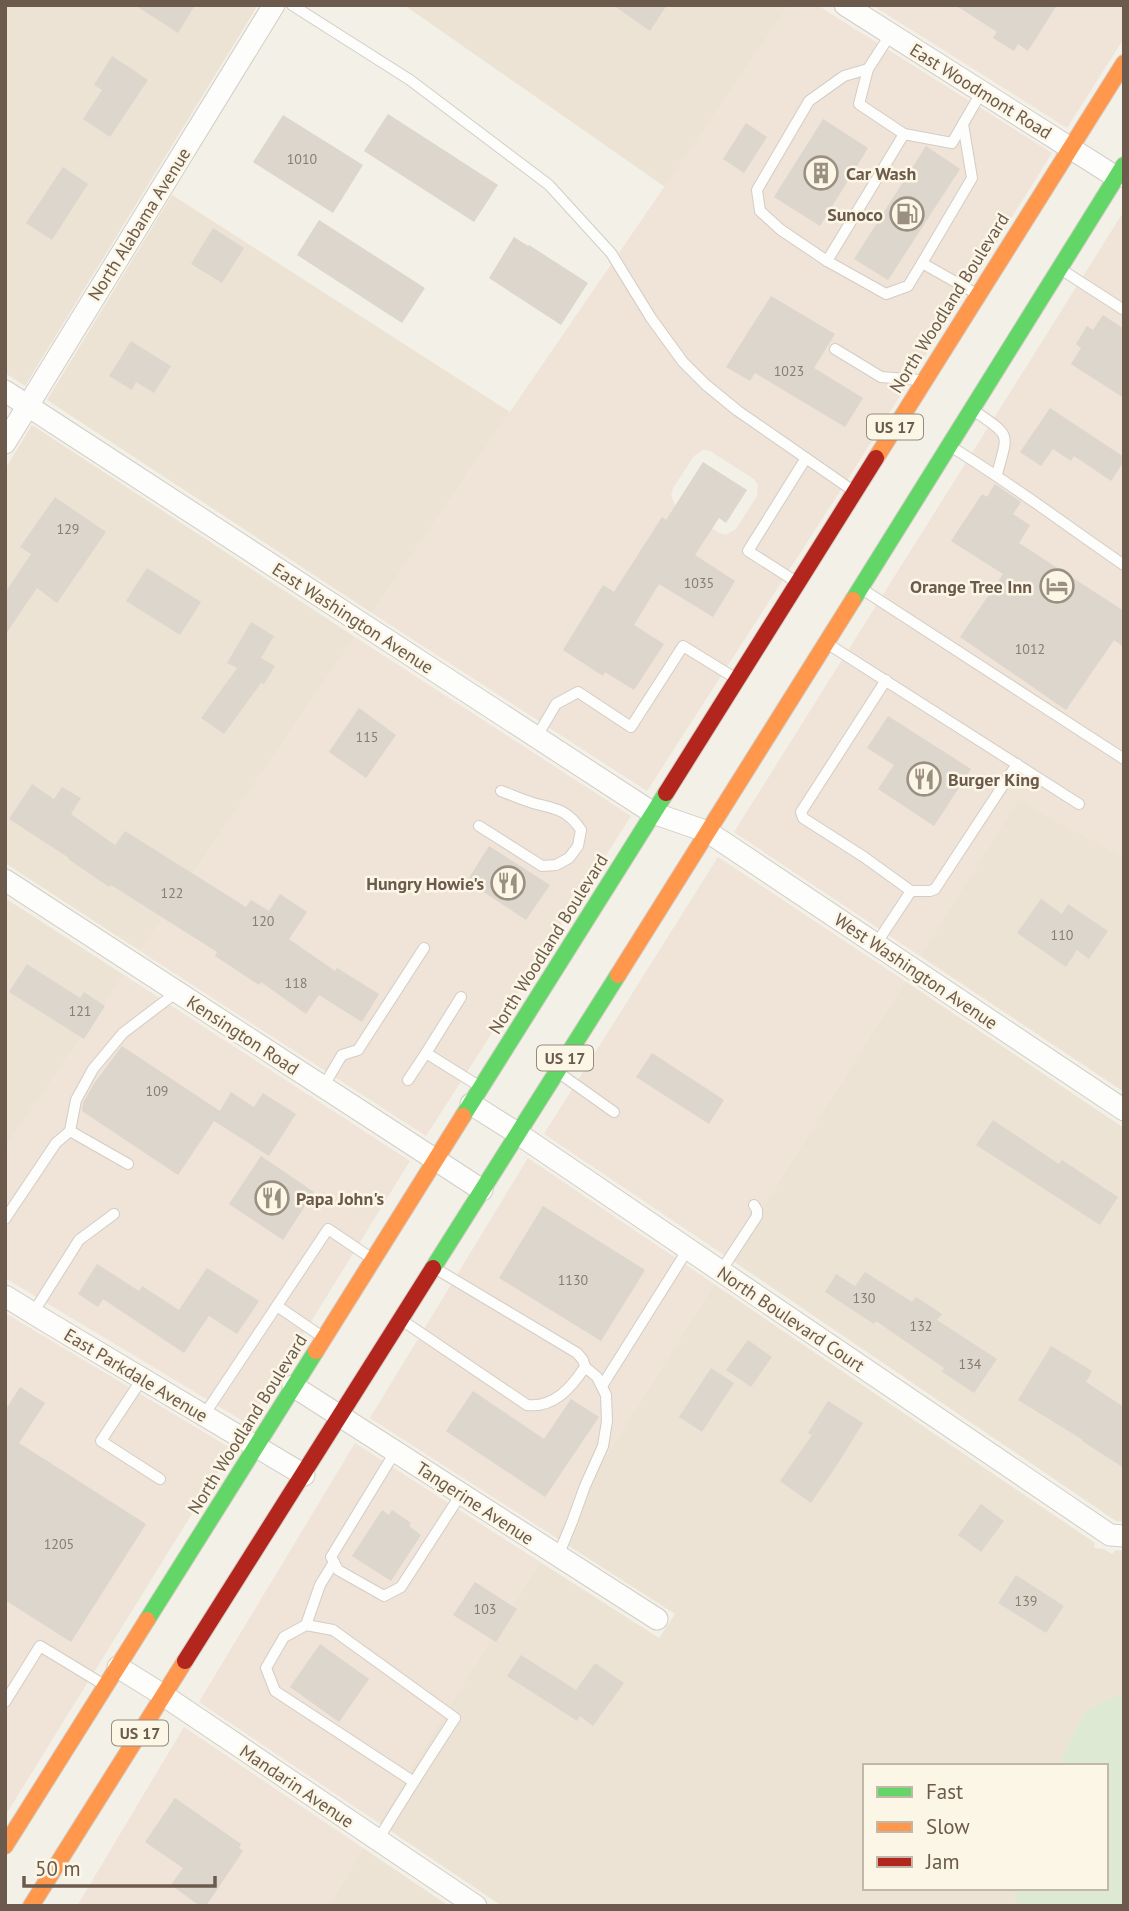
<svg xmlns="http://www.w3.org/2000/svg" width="1129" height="1911" font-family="'PT Sans',sans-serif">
<rect width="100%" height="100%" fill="#f3f0e7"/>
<g fill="#ece3d5">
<polygon points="5,5 258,5 25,386 5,373"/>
<polygon points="404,5 789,5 665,187"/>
<polygon points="172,195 510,412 372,613 47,400"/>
<polygon points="32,425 355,637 140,951 5,863 5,469"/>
<polygon points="1018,800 1124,857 1124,1092 920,956"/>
<polygon points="5,898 124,975 5,1148"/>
<polygon points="905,981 1124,1128 1124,1522 1116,1521 730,1259"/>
<polygon points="714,1284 1095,1543 1094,1548 1104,1549 1112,1554 1116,1550 1124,1551 1124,1692 1085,1711 1058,1766 865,1766 865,1888 1016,1888 1014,1895 1018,1906 502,1906 379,1823 444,1714 540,1562 659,1638 675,1614 555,1537"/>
<polygon points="363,1848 449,1906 329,1906"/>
</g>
<g fill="#f0e3d8" fill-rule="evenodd">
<path d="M789,5H817L1052,153L853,471L647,791L372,613ZM703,450L710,451L754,479L758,485L757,496L736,529L726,535L719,533L675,505L671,496L673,488L694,456Z"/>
<polygon points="872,5 1124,5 1124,38 1067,128"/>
<polygon points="1124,211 1124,857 1018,801 920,956 734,832"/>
<polygon points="355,637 631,816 426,1136 140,951"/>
<polygon points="718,857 905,981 730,1259 544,1134"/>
<polygon points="124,975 410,1161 248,1424 5,1278 5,1148"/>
<polygon points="528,1158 714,1284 555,1537 370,1418"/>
<polygon points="5,1313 232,1449 5,1816"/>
<polygon points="355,1443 540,1562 444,1714 379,1823 199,1702"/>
<polygon points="184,1727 363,1848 329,1906 77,1906"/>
</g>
<polygon fill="#dee9d3" points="1124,1692 1124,1906 1018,1906 1014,1895 1016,1888 1106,1888 1106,1766 1058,1766 1085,1711"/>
<g fill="#dcd6cd">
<polygon points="135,5 195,5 178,33"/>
<polygon points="613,5 667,5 650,31"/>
<polygon points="955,5 1057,5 1028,51 1018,44 1014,51 993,38 997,32"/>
<polygon points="112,56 148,80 110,137 83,119 102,90 94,85"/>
<polygon points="388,114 498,185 474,222 364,151"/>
<polygon points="283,115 363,165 333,213 253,162"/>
<polygon points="823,119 868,148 820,226 774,197"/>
<polygon points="746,123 767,137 744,173 723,159"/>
<polygon points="926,146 960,169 888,280 854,259"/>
<polygon points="63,167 88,184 52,240 26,223"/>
<polygon points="319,220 425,288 402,323 297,255"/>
<polygon points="213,228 244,248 222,283 191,264"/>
<polygon points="514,237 528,246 529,245 588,283 561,325 489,278"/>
<polygon points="771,296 835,334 814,368 863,398 845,427 755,373 750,381 726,367"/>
<polygon points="1103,315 1124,329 1124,398 1071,364 1081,348 1076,344 1087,326 1093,330"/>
<polygon points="131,341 171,366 154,393 136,382 132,390 109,376"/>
<polygon points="1050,408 1124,457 1124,461 1111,481 1074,456 1071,461 1053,449 1041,466 1020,452"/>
<polygon points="703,462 747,490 726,523 719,518 695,555 735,581 713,617 659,584 634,625 664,644 634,690 605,672 603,676 563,650 603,585 614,592 662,517 666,520"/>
<polygon points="995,484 1021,502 1013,514 1030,525 1019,543 1124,611 1124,647 1114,640 1066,710 960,637 1003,574 951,541 982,494 987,497"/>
<polygon points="55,497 106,532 57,603 37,588 5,635 5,593 31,554 20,547"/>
<polygon points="147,568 201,602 180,635 126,601"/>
<polygon points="251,622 274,636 261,658 275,666 264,684 261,683 224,734 201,718 237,668 227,663"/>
<polygon points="359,708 396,735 366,778 329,752"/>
<polygon points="888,716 971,769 934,826 878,789 894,765 867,748"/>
<polygon points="32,784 54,799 62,787 81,798 71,814 115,845 125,831 246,907 251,900 269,911 280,894 307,912 289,939 335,971 337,968 379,994 362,1022 319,995 306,1014 261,982 259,985 215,956 217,952 111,885 109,887 68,859 69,858 9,819"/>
<polygon points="489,846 550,885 526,920 467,881"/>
<polygon points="1041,899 1062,914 1068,904 1108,931 1089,959 1077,950 1066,967 1017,933"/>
<polygon points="27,964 80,998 84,992 105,1006 84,1039 9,992"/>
<polygon points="122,1046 220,1111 231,1092 254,1107 263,1093 296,1114 269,1156 214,1121 178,1175 82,1111 83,1103 93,1085"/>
<polygon points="652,1053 724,1100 709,1124 636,1077"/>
<polygon points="993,1120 1059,1164 1062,1160 1118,1197 1100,1225 976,1145"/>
<polygon points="261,1156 314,1192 283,1240 229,1204"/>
<polygon points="543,1206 645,1270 601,1341 499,1278"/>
<polygon points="97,1264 139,1291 142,1286 179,1310 207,1268 259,1301 237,1334 209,1316 184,1353 103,1299 98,1307 78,1294"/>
<polygon points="865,1272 912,1302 916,1297 942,1314 937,1320 997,1359 974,1393 942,1372 944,1368 876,1321 874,1324 825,1292 836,1274 855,1286"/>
<polygon points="748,1340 772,1357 751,1387 726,1370"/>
<polygon points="1051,1346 1092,1371 1086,1382 1124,1407 1124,1468 1082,1441 1083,1440 1018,1400"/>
<polygon points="711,1368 734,1383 702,1432 679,1417"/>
<polygon points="20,1387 45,1403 19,1443 146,1524 71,1642 5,1600 5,1411"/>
<polygon points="473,1391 544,1439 571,1399 599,1417 545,1497 446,1431"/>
<polygon points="828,1401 863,1423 839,1462 811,1503 780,1481 812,1435 808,1433"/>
<polygon points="981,1504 1004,1521 981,1552 958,1535"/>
<polygon points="382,1510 389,1515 392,1510 411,1523 409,1526 421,1535 391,1581 352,1556"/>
<polygon points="1016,1575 1064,1606 1046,1633 998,1603"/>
<polygon points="475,1582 517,1609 496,1642 453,1615"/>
<polygon points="320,1644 369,1679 339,1722 290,1687"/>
<polygon points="521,1655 576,1690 595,1663 624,1683 593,1726 580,1716 577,1721 507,1676"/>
<polygon points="175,1798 241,1844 239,1848 243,1851 206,1906 200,1906 171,1885 183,1868 145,1842"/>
</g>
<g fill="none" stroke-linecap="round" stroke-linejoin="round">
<defs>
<g id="lane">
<polyline points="292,5 410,80 549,185 611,253 651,318 683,362 706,385 738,411 852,490"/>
<polyline points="890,35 868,69 859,104 904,134 827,261 886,294 908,286 922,263 975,293"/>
<polyline points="904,134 952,143 982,91"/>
<polyline points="827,261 781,230 760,211 757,190 809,101 844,76 868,69"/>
<polyline points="922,263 972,178 963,124"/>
<polyline points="1062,270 1124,310"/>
<polyline points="835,349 881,377 919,380"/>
<path d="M976,412C1012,437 1008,433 997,474"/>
<path d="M953,448C1012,484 1067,526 1124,565"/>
<polyline points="795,581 748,551 806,458"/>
<polyline points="865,591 1124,759"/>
<polyline points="828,644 1079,804"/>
<polyline points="536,738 556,704 578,692 631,727 683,646 735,678"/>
<path d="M479,826L542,866L556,865L569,858L578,846L581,830C567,809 556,809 533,803C523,800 512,795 501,791"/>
<polyline points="911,891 930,891 935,889 1017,764"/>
<polyline points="876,944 911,891 864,857 803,818 801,812 886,680"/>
<polyline points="461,997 426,1053 479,1086"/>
<polyline points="559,1073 614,1112"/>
<polyline points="408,1080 426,1053"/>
<polyline points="323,1087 342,1055 358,1050 424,948"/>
<polyline points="70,1131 76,1100 93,1069 123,1033 177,992"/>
<polyline points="5,1219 56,1143 70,1131 128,1164"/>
<polyline points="721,1271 757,1216 757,1210 754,1205"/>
<polyline points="277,1306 321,1336"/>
<polyline points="33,1313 79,1240 114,1214"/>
<path d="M403,1321L527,1405C554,1408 571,1388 585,1367L583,1360L577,1353L438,1270"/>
<polyline points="142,1379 101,1441 160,1479"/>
<polyline points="602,1386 688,1249"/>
<polyline points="204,1415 328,1229 371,1258"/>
<polyline points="395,1452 331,1557 338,1570 384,1596 401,1587 461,1494"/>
<polyline points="558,1556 572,1522 585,1486 603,1446 607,1421 606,1395 597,1377 585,1367"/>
<polyline points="306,1625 320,1585 334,1562"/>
<polyline points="5,1702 40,1646 101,1683"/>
<path d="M378,1840C403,1798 429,1758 455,1718L333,1630L306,1625L284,1637L266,1668L275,1691L414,1782"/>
</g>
<g id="street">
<polyline points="845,5 1116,177"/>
<polyline points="5,391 653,813 708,832 1124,1110"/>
<polyline points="5,443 274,5"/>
<polyline points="5,880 482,1190"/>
<polyline points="471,1104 517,1133 1110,1535 1124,1536"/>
<polyline points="5,1296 49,1323 304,1475"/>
<polyline points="293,1386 657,1619"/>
<polyline points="118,1667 163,1695 476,1906"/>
</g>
<g id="fast">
<polyline points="853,600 1124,165"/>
<polyline points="463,1116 666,793"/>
<polyline points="433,1268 618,975"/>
<polyline points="147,1620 316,1351"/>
</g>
<g id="slow">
<polyline points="876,458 1124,63"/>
<polyline points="618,975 853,600"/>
<polyline points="316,1351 463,1116"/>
<polyline points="5,1846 147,1620"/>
<polyline points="31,1906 185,1661"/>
</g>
<g id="jam">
<polyline points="666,793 876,458"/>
<polyline points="185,1661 433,1268"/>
</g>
</defs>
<use href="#lane" stroke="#d2cdc6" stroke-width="12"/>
<use href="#street" stroke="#d2cdc6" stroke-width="23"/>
<use href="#fast" stroke="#d2ccc5" stroke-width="18"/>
<use href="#slow" stroke="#d2ccc5" stroke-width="18"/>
<use href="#jam" stroke="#d2ccc5" stroke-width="18"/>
<use href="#lane" stroke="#fdfdfb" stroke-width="10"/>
<use href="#street" stroke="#fdfdfb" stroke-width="21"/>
<use href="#fast" stroke="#63d668" stroke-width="16"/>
<use href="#slow" stroke="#ff974d" stroke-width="16"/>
<use href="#jam" stroke="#b3261e" stroke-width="16"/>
</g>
<defs>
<symbol id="building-ring" viewBox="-11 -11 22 22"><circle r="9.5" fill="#fcf6e7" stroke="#9b8f82" stroke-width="1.5"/><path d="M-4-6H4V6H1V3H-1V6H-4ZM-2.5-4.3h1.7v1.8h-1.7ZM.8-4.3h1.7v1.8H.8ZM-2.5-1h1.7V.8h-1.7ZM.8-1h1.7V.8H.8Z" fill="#9b8f82"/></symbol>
<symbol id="fuel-ring" viewBox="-11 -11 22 22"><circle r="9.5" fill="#fcf6e7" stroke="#9b8f82" stroke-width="1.5"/><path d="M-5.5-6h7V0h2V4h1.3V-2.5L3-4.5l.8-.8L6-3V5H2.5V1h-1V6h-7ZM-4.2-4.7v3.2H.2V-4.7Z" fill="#9b8f82"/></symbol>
<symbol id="hotel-ring" viewBox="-11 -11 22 22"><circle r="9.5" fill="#fcf6e7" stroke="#9b8f82" stroke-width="1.5"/><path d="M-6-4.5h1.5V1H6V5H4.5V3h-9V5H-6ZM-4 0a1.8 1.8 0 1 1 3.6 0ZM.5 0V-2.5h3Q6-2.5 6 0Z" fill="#9b8f82"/></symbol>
<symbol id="restaurant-ring" viewBox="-11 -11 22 22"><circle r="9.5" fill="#fcf6e7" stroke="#9b8f82" stroke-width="1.5"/><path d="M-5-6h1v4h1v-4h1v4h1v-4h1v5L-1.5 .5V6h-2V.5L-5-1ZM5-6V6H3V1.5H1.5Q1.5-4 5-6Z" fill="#9b8f82"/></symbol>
</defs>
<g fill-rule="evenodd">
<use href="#building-ring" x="802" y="154" width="38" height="38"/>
<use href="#fuel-ring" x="888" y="195" width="38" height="38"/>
<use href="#hotel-ring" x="1038" y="567" width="38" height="38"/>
<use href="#restaurant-ring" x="905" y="760" width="38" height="38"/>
<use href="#restaurant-ring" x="489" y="864" width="38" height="38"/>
<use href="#restaurant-ring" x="253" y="1179" width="38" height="38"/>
</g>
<g text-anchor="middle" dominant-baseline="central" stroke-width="5" stroke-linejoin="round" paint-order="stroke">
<g font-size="14" fill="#8a7c6f">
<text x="302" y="159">1010</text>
<text x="789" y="371">1023</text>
<text x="68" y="529">129</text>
<text x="699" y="583">1035</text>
<text x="1030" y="649">1012</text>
<text x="367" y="737">115</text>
<text x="172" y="893">122</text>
<text x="263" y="921">120</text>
<text x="1062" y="935">110</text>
<text x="296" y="983">118</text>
<text x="80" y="1011">121</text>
<text x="157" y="1091">109</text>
<text x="573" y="1280">1130</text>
<text x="864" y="1298">130</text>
<text x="921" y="1326">132</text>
<text x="970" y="1364">134</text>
<text x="59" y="1544">1205</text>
<text x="1026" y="1601">139</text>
<text x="485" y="1609">103</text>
</g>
<g fill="#fcf6e7" stroke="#978a7a" stroke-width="2">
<rect x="867" y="414.5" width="56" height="25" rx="5"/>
<rect x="537" y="1045.5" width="56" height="25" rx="5"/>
<rect x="112" y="1720.5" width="56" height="25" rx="5"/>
</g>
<g font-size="16" font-weight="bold" fill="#6c5b4c">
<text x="895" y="427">US 17</text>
<text x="565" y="1058">US 17</text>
<text x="140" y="1733">US 17</text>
</g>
<g font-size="18" fill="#6c5b4c" stroke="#fcf6e7">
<text transform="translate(981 91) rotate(32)">East Woodmont Road</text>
<text transform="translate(139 224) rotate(-58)">North Alabama Avenue</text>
<text transform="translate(949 303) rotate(-58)">North Woodland Boulevard</text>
<text transform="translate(353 618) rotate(33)">East Washington Avenue</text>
<text transform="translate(548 944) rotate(-58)">North Woodland Boulevard</text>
<text transform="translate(916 971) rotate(34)">West Washington Avenue</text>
<text transform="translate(243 1035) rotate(33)">Kensington Road</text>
<text transform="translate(791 1319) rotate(34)">North Boulevard Court</text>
<text transform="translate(136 1375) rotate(31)">East Parkdale Avenue</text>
<text transform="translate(247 1424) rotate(-58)">North Woodland Boulevard</text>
<text transform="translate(475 1503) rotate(33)">Tangerine Avenue</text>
<text transform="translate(297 1786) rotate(34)">Mandarin Avenue</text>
</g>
<g font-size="18" font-weight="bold" fill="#6c5b4c" stroke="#fcf6e7" text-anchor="start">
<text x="846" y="173">Car Wash</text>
<text x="883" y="214" text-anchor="end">Sunoco</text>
<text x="1032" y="586" text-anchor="end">Orange Tree Inn</text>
<text x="948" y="779">Burger King</text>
<text x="484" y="883" text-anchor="end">Hungry Howie's</text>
<text x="296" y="1198">Papa John's</text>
</g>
</g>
<rect width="1129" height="1911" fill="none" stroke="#6c5b4c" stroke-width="14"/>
<rect x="863" y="1764" width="245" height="126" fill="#fcf6e7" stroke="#c2b8a9" stroke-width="2"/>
<rect x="877" y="1787" width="35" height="10" fill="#63d668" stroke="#c2b8a9" stroke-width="2"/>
<text x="926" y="1799" font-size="21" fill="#6c5b4c">Fast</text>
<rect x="877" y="1822" width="35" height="10" fill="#ff974d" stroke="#c2b8a9" stroke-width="2"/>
<text x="926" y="1834" font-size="21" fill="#6c5b4c">Slow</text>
<rect x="877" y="1857" width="35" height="10" fill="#b3261e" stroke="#c2b8a9" stroke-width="2"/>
<text x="926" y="1869" font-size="21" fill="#6c5b4c">Jam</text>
<path d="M24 1876v10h191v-10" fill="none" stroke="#6c5b4c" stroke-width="3.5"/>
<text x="35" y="1876" font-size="21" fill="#6c5b4c" stroke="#fcf6e7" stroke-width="5" paint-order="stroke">50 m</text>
</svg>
